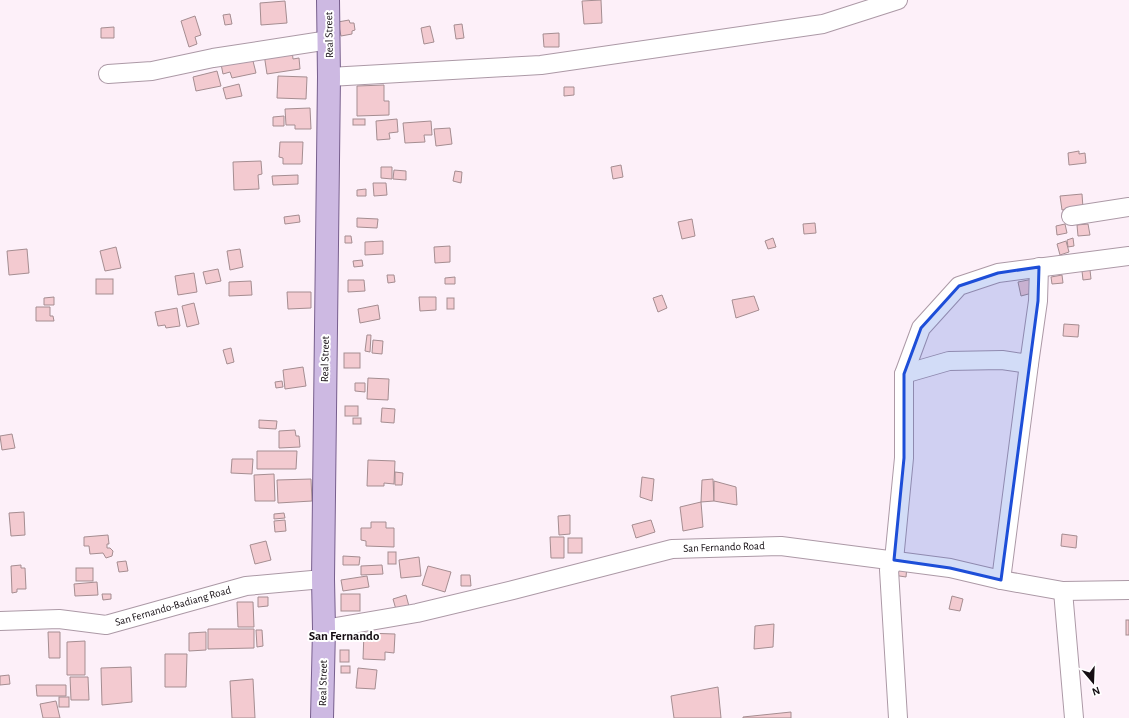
<svg xmlns="http://www.w3.org/2000/svg" width="1129" height="718" font-family="'Alegreya Sans',sans-serif">
<rect width="100%" height="100%" fill="#fdf0f9"/>
<g fill="#f3cad0" stroke="#a58d91">
<polygon points="601,0 602,23 584,24 582,1"/>
<polygon points="285,1 287,23 261,25 260,3"/>
<polygon points="230,14 232,24 225,25 223,15"/>
<polygon points="195,16 201,35 195,37 197,44 189,47 181,21"/>
<polygon points="349,20 350,23 354,23 355,30 352,31 352,34 341,36 338,22"/>
<polygon points="462,24 464,38 456,39 454,25"/>
<polygon points="430,26 434,42 424,44 421,28"/>
<polygon points="114,27 114,38 101,38 101,28"/>
<polygon points="559,33 559,47 544,47 543,34"/>
<polygon points="292,50 293,59 299,58 300,69 267,74 264,54"/>
<polygon points="252,57 256,73 232,78 230,72 223,74 221,64"/>
<polygon points="217,71 221,86 196,91 193,77"/>
<polygon points="278,76 307,77 306,99 277,98"/>
<polygon points="239,84 242,96 226,99 223,88"/>
<polygon points="384,85 384,101 389,101 389,115 357,116 357,86"/>
<polygon points="564,87 574,87 574,95 564,96"/>
<polygon points="310,108 311,129 295,129 295,125 286,125 285,109"/>
<polygon points="284,116 284,126 273,126 273,117"/>
<rect x="353" y="119" width="12" height="6"/>
<polygon points="397,119 398,132 389,133 390,139 377,140 376,121"/>
<polygon points="431,121 432,135 424,135 425,142 405,143 403,123"/>
<polygon points="450,128 452,144 436,146 434,129"/>
<polygon points="280,142 303,142 302,164 283,164 283,158 279,157"/>
<polygon points="1079,151 1079,154 1085,153 1086,163 1069,165 1068,153"/>
<polygon points="261,161 262,174 258,175 259,189 234,190 233,162"/>
<polygon points="621,165 623,177 613,179 611,167"/>
<polygon points="381,167 392,167 392,179 381,178"/>
<polygon points="394,170 406,171 406,180 393,179"/>
<polygon points="455,171 462,172 461,183 453,181"/>
<polygon points="298,175 298,184 273,185 272,176"/>
<polygon points="373,183 386,183 387,195 374,196"/>
<polygon points="366,189 366,196 357,196 357,190"/>
<polygon points="1082,194 1083,208 1062,210 1060,196"/>
<polygon points="299,215 300,222 285,224 284,217"/>
<polygon points="357,218 378,219 377,228 357,227"/>
<polygon points="692,219 695,236 682,239 678,222"/>
<polygon points="815,223 816,233 804,234 803,224"/>
<polygon points="1065,224 1067,233 1057,235 1056,226"/>
<polygon points="1088,224 1090,235 1078,236 1077,225"/>
<polygon points="345,236 351,236 352,243 345,243"/>
<polygon points="773,238 776,247 768,249 765,241"/>
<polygon points="1073,238 1074,246 1068,247 1067,240"/>
<polygon points="383,241 383,254 365,255 365,242"/>
<polygon points="1066,241 1069,252 1060,255 1057,244"/>
<polygon points="450,246 450,262 435,263 434,247"/>
<polygon points="116,247 121,268 105,271 100,251"/>
<polygon points="27,249 29,273 9,275 7,251"/>
<polygon points="240,249 243,267 230,270 227,251"/>
<polygon points="362,260 363,266 354,267 353,261"/>
<polygon points="218,269 221,281 206,284 203,272"/>
<polygon points="1090,270 1091,279 1083,280 1082,271"/>
<polygon points="194,273 197,292 178,295 175,276"/>
<polygon points="387,275 394,275 395,282 388,283"/>
<polygon points="1062,275 1063,283 1052,284 1051,277"/>
<polygon points="455,277 455,284 445,284 445,278"/>
<rect x="96" y="279" width="17" height="15"/>
<polygon points="1033,279 1036,292 1021,296 1018,282"/>
<polygon points="348,280 364,280 365,291 348,292"/>
<polygon points="251,281 252,295 229,296 229,282"/>
<polygon points="287,292 311,292 311,308 288,309"/>
<polygon points="662,295 667,308 658,312 653,298"/>
<polygon points="754,296 759,310 736,318 732,300"/>
<polygon points="54,297 54,305 44,305 44,298"/>
<polygon points="419,297 436,297 436,310 420,311"/>
<rect x="447" y="298" width="7" height="11"/>
<polygon points="194,303 199,324 187,327 182,306"/>
<polygon points="378,305 380,319 360,323 358,309"/>
<polygon points="36,307 50,307 50,316 53,316 54,321 36,321"/>
<polygon points="177,308 180,326 166,328 165,325 158,326 155,312"/>
<polygon points="1064,324 1079,325 1078,337 1063,336"/>
<polygon points="367,335 371,335 370,352 365,351"/>
<polygon points="373,340 383,341 382,354 372,353"/>
<polygon points="231,348 234,362 227,364 223,350"/>
<rect x="344" y="353" width="16" height="15"/>
<polygon points="303,367 306,386 285,389 283,370"/>
<polygon points="368,378 389,379 388,400 367,399"/>
<polygon points="282,381 283,387 276,388 275,382"/>
<polygon points="355,383 365,383 365,392 355,391"/>
<rect x="345" y="406" width="13" height="10"/>
<polygon points="382,408 395,409 394,423 381,422"/>
<rect x="353" y="418" width="8" height="6"/>
<polygon points="259,420 277,421 276,429 259,428"/>
<polygon points="295,430 296,436 299,436 300,447 279,448 279,431"/>
<polygon points="12,434 15,448 2,450 0,436"/>
<polygon points="257,451 297,451 296,469 257,469"/>
<polygon points="232,459 253,459 252,474 231,473"/>
<polygon points="368,460 395,461 394,484 384,483 384,486 367,486"/>
<polygon points="395,472 403,473 402,485 395,485"/>
<polygon points="274,474 275,501 255,501 254,475"/>
<polygon points="642,477 654,479 652,501 640,497"/>
<polygon points="311,479 312,501 278,503 277,480"/>
<polygon points="713,479 714,501 701,502 702,480"/>
<polygon points="714,481 736,487 737,505 714,501"/>
<polygon points="701,502 703,527 683,531 680,507"/>
<polygon points="24,512 25,535 11,536 9,513"/>
<polygon points="284,513 285,518 274,519 274,514"/>
<polygon points="570,515 570,534 559,535 558,516"/>
<polygon points="285,520 286,531 275,532 274,521"/>
<polygon points="651,520 655,532 636,538 632,525"/>
<polygon points="371,522 386,522 386,528 394,528 394,547 366,546 366,541 361,540 361,528 371,528"/>
<polygon points="1062,534 1077,536 1076,548 1061,546"/>
<polygon points="108,535 109,544 107,544 107,548 110,548 113,551 112,556 106,558 103,553 90,554 89,546 84,546 84,537"/>
<polygon points="550,537 564,537 564,558 551,558"/>
<rect x="568" y="538" width="14" height="15"/>
<polygon points="266,541 271,560 255,564 250,545"/>
<rect x="388" y="552" width="8" height="12"/>
<polygon points="343,556 360,557 359,565 343,565"/>
<polygon points="419,557 421,576 401,578 399,560"/>
<polygon points="126,561 128,571 119,572 117,562"/>
<polygon points="21,565 21,568 25,568 26,589 17,589 17,592 12,593 11,566"/>
<polygon points="382,565 383,574 361,575 361,566"/>
<polygon points="894,565 907,566 906,577 893,575"/>
<polygon points="428,566 451,572 445,592 422,585"/>
<rect x="76" y="568" width="17" height="13"/>
<polygon points="461,575 470,575 471,586 461,586"/>
<polygon points="367,576 369,587 343,591 341,580"/>
<polygon points="97,582 98,595 75,596 74,584"/>
<polygon points="102,594 111,594 111,599 103,600"/>
<rect x="341" y="594" width="19" height="17"/>
<polygon points="406,595 410,610 397,613 393,599"/>
<polygon points="952,596 963,599 960,611 949,609"/>
<polygon points="258,597 268,597 268,606 258,607"/>
<polygon points="237,602 253,602 254,627 238,627"/>
<rect x="1126" y="620" width="3" height="15"/>
<polygon points="774,624 773,647 754,649 755,626"/>
<polygon points="208,629 254,629 254,648 208,649"/>
<polygon points="256,630 262,630 263,646 257,647"/>
<polygon points="48,632 60,632 60,658 49,658"/>
<polygon points="206,632 206,650 189,651 189,633"/>
<polygon points="364,633 395,634 394,653 385,652 385,660 363,659"/>
<polygon points="85,641 85,675 67,675 67,642"/>
<rect x="340" y="650" width="9" height="12"/>
<polygon points="165,654 187,654 186,687 165,687"/>
<rect x="341" y="666" width="9" height="7"/>
<polygon points="131,667 132,702 102,705 101,668"/>
<polygon points="358,668 377,670 375,689 356,688"/>
<polygon points="9,675 10,684 0,685 0,676"/>
<polygon points="70,677 88,677 89,700 71,700"/>
<polygon points="253,679 255,718 232,718 230,681"/>
<polygon points="36,685 66,685 66,696 37,696"/>
<polygon points="718,687 721,718 674,718 671,696"/>
<rect x="59" y="697" width="10" height="10"/>
<polygon points="56,701 60,718 43,718 40,704"/>
<polygon points="791,712 791,718 743,718 743,717"/>
</g>
<g fill="none" stroke-linecap="round" stroke-linejoin="round">
<defs>
<g id="minor">
<polyline points="108,74 152,71 213,58 329,40"/>
<polyline points="329,77 541,65 823,24 898,0"/>
<polyline points="1071,216 1129,207"/>
<polyline points="904,374 949,361 1002,360 1029,364 1038,301 1039,267"/>
<polyline points="1001,580 1029,364"/>
<polyline points="1063,591 1074,718"/>
<polyline points="0,621 59,619 106,625 246,586 323,579"/>
<polyline points="324,629 417,613 513,590 672,549 781,546 950,568 1001,580 1063,591 1129,590"/>
<polyline points="898,718 889,570 894,560 904,458 904,374 921,328 959,286 998,273 1129,256"/>
</g>
<polyline id="major" points="322,718 324,629 323,579 329,77 328,0"/>
</defs>
<use href="#minor" stroke="#ac99a6" stroke-width="20"/>
<use href="#major" stroke="#775f8d" stroke-width="24"/>
<use href="#minor" stroke="#fff" stroke-width="18"/>
<use href="#major" stroke="#cdb9e2" stroke-width="22"/>
</g>
<path fill="#1d4ed8" fill-opacity="0.2" stroke="#1d4ed8" stroke-width="3" stroke-linejoin="round" d="M1039,267L1038,301L1001,580L950,568L894,560L904,458V374L921,328L959,286L998,273Z"/>
<g text-anchor="middle" dominant-baseline="central" stroke-width="4" stroke-linejoin="round" paint-order="stroke">
<g font-size="11" fill="#150e13" stroke="#fff">
<text transform="translate(329 35) rotate(-91)">Real Street</text>
<text transform="translate(325 359) rotate(-89)">Real Street</text>
<text transform="translate(724 547) rotate(-2)">San Fernando Road</text>
<text transform="translate(173 606) rotate(-16)">San Fernando-Badiang Road</text>
<text transform="translate(323 683) rotate(-89)">Real Street</text>
</g>
<g font-size="13" font-weight="bold" fill="#150e13" stroke="#fff">
<text x="344" y="636">San Fernando</text>
</g>
</g>
<g transform="translate(1093 682) rotate(161)" stroke="#ffffff" stroke-width="3" paint-order="stroke">
<path d="M0-3L7 15L0 10L-7 15Z" fill="#150e13"/>
<text y="-6" font-size="11" font-weight="bold" text-anchor="middle" fill="#150e13">N</text>
</g>
</svg>
